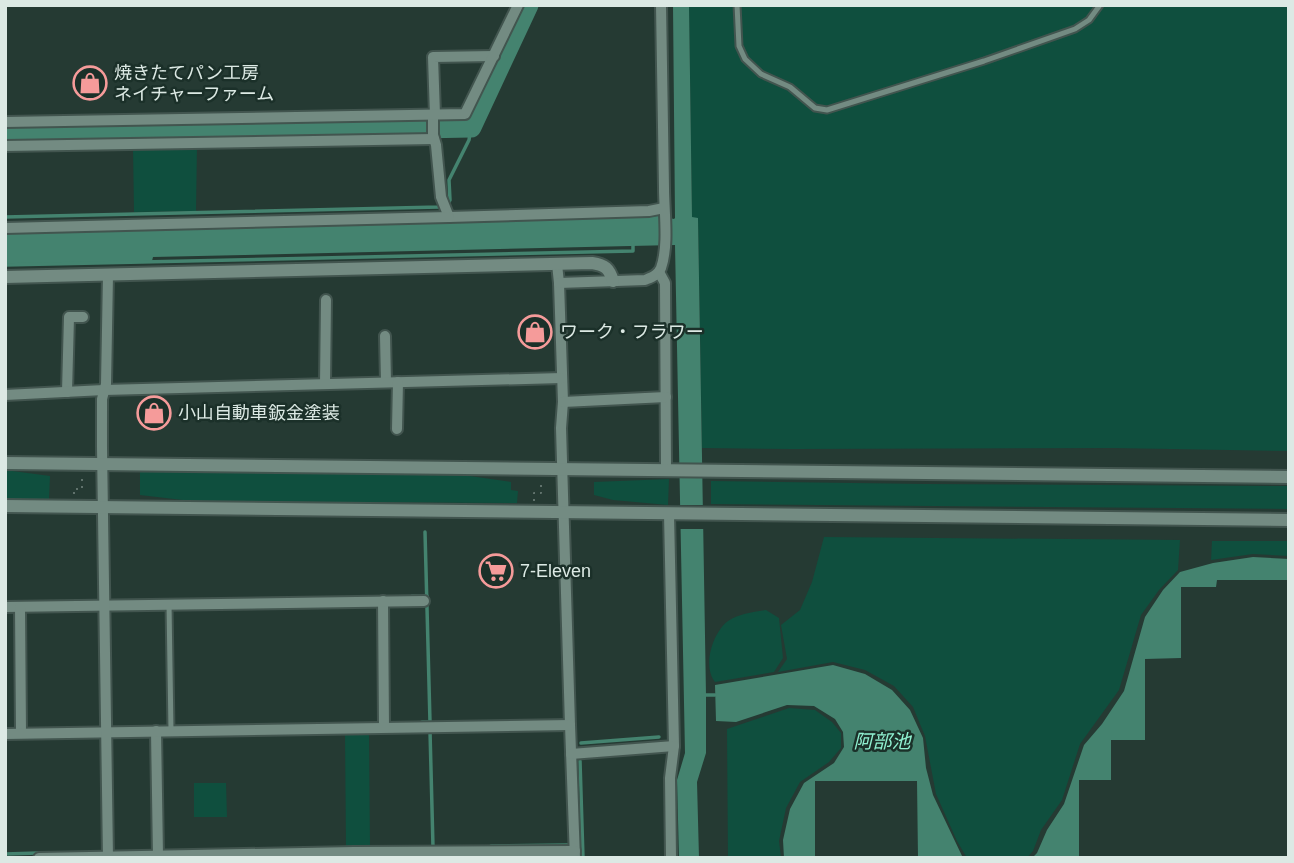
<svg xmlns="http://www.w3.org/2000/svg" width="1294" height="863" font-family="Helvetica,'Noto Sans JP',sans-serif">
<rect width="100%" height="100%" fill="#253a33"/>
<g fill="#0f4f3e">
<polygon points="689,5 1289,5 1289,451 1114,448 793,449 702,448 698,218 692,218"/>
<polygon points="197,145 196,211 134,212 133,147"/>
<polygon points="5,470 50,476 49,499 5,499"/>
<polygon points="140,471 463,475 511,482 511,490 518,491 517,503 191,501 140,495"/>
<polygon points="669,479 668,505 613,500 594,495 594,482"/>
<polygon points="711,481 924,484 1289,486 1289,509 711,504"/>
<polygon points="824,537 1180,540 1178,570 1159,590 1141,615 1119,690 1080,744 1062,800 1041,830 1033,851 1027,858 967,858 957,841 936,794 925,736 913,707 894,686 865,670 833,662 778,672 787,659 781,625 800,610 812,582"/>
<polygon points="1212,541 1289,541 1289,556 1253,554 1211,560"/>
<path d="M766,610L779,618L783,658L774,672L715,682C702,666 713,632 728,621C738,614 754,612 766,610Z"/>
<polygon points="789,708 815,710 832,722 841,733 841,748 829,762 800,782 786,808 779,841 781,858 728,858 727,729"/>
<polygon points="345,733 369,733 370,846 346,846"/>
<polygon points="194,783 226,783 227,817 194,817"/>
</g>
<g fill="#44836f">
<polygon points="673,5 689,5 692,217 698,218 706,695 706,753 697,782 699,858 679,858 677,780 685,753 675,245 153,257 152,261 5,264 5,233 660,216 674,219 675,218"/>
<polygon points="1253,557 1289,559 1289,580 1217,580 1216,587 1181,587 1181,658 1145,659 1145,740 1111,740 1111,780 1079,780 1079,858 1032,858 1037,853 1047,830 1064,804 1084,745 1102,724 1124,691 1145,617 1163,590 1180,572 1213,563"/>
<polygon points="833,665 865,674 892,690 910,710 923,738 926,768 933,795 963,858 918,858 917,781 815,781 815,858 784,858 783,840 790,809 804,783 834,763 844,747 843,732 835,719 814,706 787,705 736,722 716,721 715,685"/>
</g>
<rect fill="#253a33" x="677" y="505" width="30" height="24"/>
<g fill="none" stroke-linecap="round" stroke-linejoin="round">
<g stroke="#44836f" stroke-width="3.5">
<polyline points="5,217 439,207 448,204 450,200 449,180 469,140 471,127"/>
<polyline points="5,265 633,251 633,243"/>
<polyline points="412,596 427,596"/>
<polyline points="703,695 715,695"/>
<polyline points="422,722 430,722 425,532"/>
<polyline points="430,731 433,847"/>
<polyline points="581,743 659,737"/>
<polyline points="580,761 583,858"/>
<polyline points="491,846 568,845"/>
<polyline points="5,854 38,853"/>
</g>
<polyline stroke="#44836f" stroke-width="21" points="5,136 471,127 528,5"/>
<defs>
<g id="service">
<polyline points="737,5 739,46 745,59 761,74 790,87 815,108 827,110 984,61 1075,29 1089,20 1100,5"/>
<polyline points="169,604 171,731"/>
</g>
<g id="minor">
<polyline points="433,115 433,135 436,145 441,197 449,217 649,211 664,208"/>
<polyline points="435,115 433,57 494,56"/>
<polyline points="5,122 465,114 518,5"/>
<polyline points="5,146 434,139"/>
<polyline points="5,228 449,217"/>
<polyline points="557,264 559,283 563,402 561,428 570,725 575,858"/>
<polyline points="659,272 665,283 666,469"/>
<path d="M559,283L645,280C652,277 658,275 661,268C669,245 664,212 664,188C663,127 662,66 661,5"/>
<polyline points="385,336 386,382"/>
<polyline points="325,384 326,300"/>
<polyline points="67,392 69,317 83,317"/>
<polyline points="5,395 104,390 562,378"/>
<polyline points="563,402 666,397"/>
<polyline points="397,429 398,382"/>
<polyline points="669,514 674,746 670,778 671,858"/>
<polyline points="383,601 384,727"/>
<polyline points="5,607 424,601"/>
<polyline points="20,607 21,733"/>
<polyline points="156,731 158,856"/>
<polyline points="5,734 570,725"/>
<polyline points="571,754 674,746"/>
<polyline points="39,858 354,852 575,851"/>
<polyline points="108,858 102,447 102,399 106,384 108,275"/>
</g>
<g id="tertiary">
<path d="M5,277L592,263C605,265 609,268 613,281"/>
<polyline points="5,463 1289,477"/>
<polyline points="5,506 1289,520"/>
</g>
</defs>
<use href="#service" stroke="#42554f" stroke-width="9"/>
<use href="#minor" stroke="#42554f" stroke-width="14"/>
<use href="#tertiary" stroke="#42554f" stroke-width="16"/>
<g stroke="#60726c" stroke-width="2" stroke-dasharray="2 5" stroke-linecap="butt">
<polyline points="74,494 74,489 82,489 82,477"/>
<polyline points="534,501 534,493 541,493 541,482"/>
</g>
<use href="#service" stroke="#738b82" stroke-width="5"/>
<use href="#minor" stroke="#738b82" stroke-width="10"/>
<use href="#tertiary" stroke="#738b82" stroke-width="12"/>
</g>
<defs>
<symbol id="shop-ring" viewBox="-11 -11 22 22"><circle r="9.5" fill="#1b3029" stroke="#f59b9a" stroke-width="1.5"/><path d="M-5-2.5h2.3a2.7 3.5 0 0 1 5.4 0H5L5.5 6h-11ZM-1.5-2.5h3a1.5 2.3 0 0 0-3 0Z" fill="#f59b9a"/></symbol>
<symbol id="supermarket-ring" viewBox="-11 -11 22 22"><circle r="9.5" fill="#1b3029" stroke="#f59b9a" stroke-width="1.5"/><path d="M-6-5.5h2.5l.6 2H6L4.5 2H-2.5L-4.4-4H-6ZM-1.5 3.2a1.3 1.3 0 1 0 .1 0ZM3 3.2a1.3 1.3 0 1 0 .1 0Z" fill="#f59b9a"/></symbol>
</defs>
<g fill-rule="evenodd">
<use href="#shop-ring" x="71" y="64" width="38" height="38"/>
<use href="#shop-ring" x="516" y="313" width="38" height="38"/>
<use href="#shop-ring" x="135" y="394" width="38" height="38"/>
<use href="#supermarket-ring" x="477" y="552" width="38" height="38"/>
</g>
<g text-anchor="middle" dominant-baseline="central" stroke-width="5" stroke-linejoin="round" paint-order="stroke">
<g font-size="18" fill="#dce9e4" stroke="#1b3029" text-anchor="start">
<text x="114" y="73">焼きたてパン工房<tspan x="114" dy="21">ネイチャーファーム</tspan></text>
<text x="560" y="332">ワーク・フラワー</text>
<text x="178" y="413">小山自動車鈑金塗装</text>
<text x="520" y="571">7-Eleven</text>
</g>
<g font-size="19" font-style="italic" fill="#8ff0d0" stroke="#1b3029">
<text x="882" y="741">阿部池</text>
</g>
</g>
<rect width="1294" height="863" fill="none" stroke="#dce9e4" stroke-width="14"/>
</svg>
